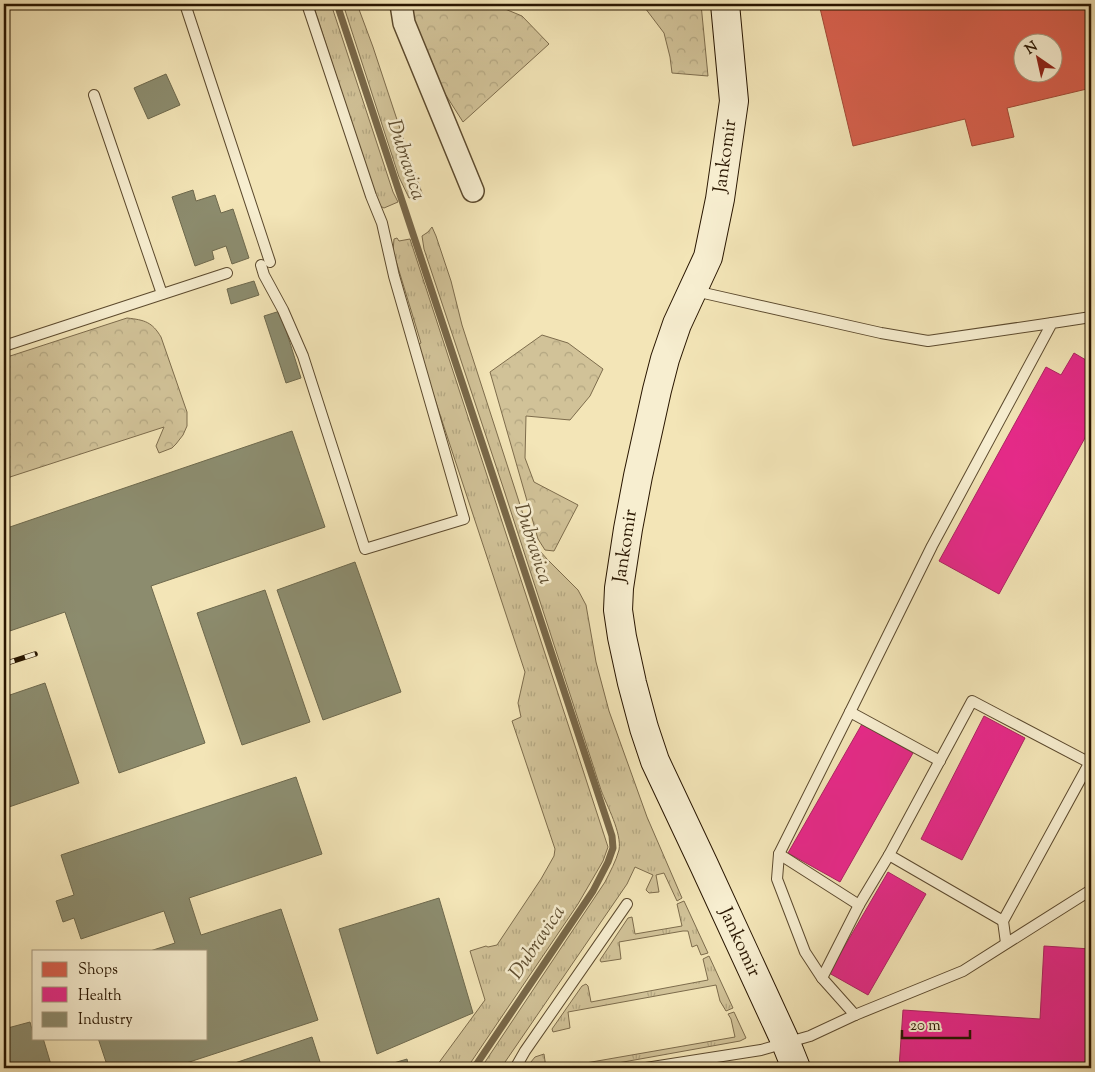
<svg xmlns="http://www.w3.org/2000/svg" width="1095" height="1072" font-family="'Sorts Mill Goudy',serif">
<defs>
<pattern id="grass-tufts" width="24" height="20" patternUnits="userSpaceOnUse" patternTransform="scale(1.25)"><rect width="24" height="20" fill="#d1c298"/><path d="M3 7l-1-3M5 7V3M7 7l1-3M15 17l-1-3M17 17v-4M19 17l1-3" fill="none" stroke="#b3a681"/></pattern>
<pattern id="forest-crowns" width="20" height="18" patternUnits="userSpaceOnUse" patternTransform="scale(1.25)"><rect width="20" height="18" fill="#d1c298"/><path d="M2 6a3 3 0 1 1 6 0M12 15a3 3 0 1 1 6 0" fill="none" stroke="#b3a681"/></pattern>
</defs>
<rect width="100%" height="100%" fill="#f3e5b7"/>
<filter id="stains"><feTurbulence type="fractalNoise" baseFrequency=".004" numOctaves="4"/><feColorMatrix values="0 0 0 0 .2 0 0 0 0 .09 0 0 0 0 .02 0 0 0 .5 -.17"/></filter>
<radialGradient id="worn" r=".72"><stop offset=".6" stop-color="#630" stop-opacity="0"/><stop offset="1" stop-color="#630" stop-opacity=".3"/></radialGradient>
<g fill="url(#grass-tufts)" stroke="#7d6c4c">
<polygon points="313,4 331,4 393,192 398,202 384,208 380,206 375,196"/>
<polygon points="343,4 357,4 373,47 408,153 423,196 421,197 420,195 409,198 399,177"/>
<path d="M432,227L436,236L451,281L462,325L532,542L547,559L578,590L586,605L596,662L609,711L647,817L682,898L677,901L664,873L656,875L659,892L649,893L646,890L653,875L635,867L627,884L503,1065L502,1068H481L605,882C610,872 616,861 619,850C622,833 607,806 601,790L503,487L424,249L422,236L428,232Z"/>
<polygon points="397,238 399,241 410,239 608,847 603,861 578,904 467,1068 435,1068 485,1000 470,951 486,946 488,947 497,945 541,879 554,856 555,849 512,721 521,717 518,703 525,672 417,345 421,343 393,251 394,239"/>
<polygon points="684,901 708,953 701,955 697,945 692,947 688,931 683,931 619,942 621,959 601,962 600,960 628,918 632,917 635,934 682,926 677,904"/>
<polygon points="709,956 733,1008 726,1011 720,1001 716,985 568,1012 570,1028 553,1032 552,1029 582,986 586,984 588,986 591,1002 708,980 703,959"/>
<polygon points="734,1012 746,1038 740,1041 590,1068 557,1068 735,1037 731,1019 728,1014"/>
<polygon points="544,1054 546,1068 526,1068 535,1057"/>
</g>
<g fill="url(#forest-crowns)" stroke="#7d6c4c">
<polygon points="408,4 493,4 522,16 549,44 463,122 428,67"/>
<polygon points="642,4 701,4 708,76 672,73 670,57 664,33"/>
<path d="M127,318C145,320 152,322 161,337L187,412V426L183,435L176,444L172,448L159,453L156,446L164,427L10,477L4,489V358Z"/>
<polygon points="542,335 568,343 603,369 590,396 570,420 526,416 525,458 534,482 578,505 554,551 545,550 538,539 490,372"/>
</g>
<path fill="#d6604d" stroke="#a24a36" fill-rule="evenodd" d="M819,4H1091V88L1007,108L1014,137L972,146L965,119L853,146ZM1022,42H1052V72H1022Z"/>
<g fill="#e7298a" stroke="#ae2361">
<polygon points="1074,353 1091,363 1091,427 999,594 939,561 1046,367 1061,375"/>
<polygon points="984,716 1025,738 962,860 921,839"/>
<polygon points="862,724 913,753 840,882 788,853"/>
<polygon points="888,872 926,894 868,995 829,973"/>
<polygon points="1044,946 1091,949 1091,1068 899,1068 903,1010 1040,1019"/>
</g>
<g fill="#8c8c6e" stroke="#6e694d">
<polygon points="166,74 180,105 148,119 134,88"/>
<polygon points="193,190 196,201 215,195 221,213 233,209 249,258 232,264 226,246 212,251 214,259 195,266 172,197"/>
<polygon points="254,281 259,295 231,304 227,289"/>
<polygon points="280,311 301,378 286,383 264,316"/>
<polygon points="292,431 325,527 151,586 205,743 119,773 65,612 4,633 4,529"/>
<polygon points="355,562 401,692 323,720 277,590"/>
<polygon points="265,590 310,722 242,745 197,613"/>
<polygon points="45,683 79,783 9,807 4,790 4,697"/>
<polygon points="296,777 322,854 189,898 201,935 281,909 318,1020 171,1068 108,1068 98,1038 206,1038 206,951 150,951 175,943 164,911 81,939 74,918 63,922 56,901 74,895 61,855"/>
<polygon points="439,898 473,1013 377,1054 339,929"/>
<polygon points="30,1022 33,1033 34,1033 34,1038 43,1038 52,1068 4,1068 4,1047 9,1045 4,1029"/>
<polygon points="312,1037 322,1068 220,1068"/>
<polygon points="407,1059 409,1068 377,1068"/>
</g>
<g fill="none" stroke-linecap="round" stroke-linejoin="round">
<polyline stroke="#796849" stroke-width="7" points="337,4 612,836 613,848 608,862 593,891 474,1068"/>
<defs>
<g id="lane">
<polyline points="185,4 270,262"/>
<polyline points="94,95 162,294"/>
<polyline points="261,265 264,275 283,310 303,356 365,549 464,519 394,276 382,223 371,196 307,4"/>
<polyline points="695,291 881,333 928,341 1052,323"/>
<polyline points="4,346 227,273"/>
<polyline points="850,712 932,546 1052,323 1091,317"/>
<polyline points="779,854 859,905"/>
<polyline points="1003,921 889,855 972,701 1090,763"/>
<polyline points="1006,943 1003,921 1091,760"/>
<polyline points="822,978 859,905 889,855"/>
<polyline points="855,1015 822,978 805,952 777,879 779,854 850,712 940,761"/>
<polyline points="517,1068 517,1065 525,1051 627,904"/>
<polyline points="646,1068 761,1050 810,1036 855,1015 963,971 1091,890"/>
</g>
<polyline id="street" points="401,4 404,23 473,191"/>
<g id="secondary">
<path id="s1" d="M725,4L734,101L720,199L708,257L677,324L665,359L657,390L638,476L628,529L619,588L618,610L622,637L632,683L644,728L655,761L704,865L786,1043L796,1068"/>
</g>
</defs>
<use href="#lane" stroke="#5c4a2e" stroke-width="12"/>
<use href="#street" stroke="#5c4a2e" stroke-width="24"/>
<use href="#secondary" stroke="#291600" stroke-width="30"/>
<use href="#lane" stroke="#f7eed0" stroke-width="10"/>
<use href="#street" stroke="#f7eed0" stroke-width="21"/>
<use href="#secondary" stroke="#f7eed0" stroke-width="28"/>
<defs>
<polyline id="rail" points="4,664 35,654"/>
</defs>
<use href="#rail" stroke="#291600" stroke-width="5.5"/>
<use href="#rail" stroke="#f7eed0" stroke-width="4" stroke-dasharray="11" stroke-linecap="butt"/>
</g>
<g text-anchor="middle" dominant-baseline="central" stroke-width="5" stroke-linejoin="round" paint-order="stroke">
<g font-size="19" fill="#291600" stroke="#f7eed0">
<text transform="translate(726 156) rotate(-82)">Jankomir</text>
<text transform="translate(626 546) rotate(-81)">Jankomir</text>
<text stroke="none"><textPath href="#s1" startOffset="978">Jankomir</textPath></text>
</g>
<g font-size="20" font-style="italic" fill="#5e4d30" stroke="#f7eed0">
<text transform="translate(405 160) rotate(72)">Dubravica</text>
<text transform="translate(532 544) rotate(72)">Dubravica</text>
<text transform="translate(538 943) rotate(-56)">Dubravica</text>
</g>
</g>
<rect width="1095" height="1072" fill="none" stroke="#f3e5b7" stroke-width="20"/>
<rect x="5" y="5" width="1085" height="1062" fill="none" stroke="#291600" stroke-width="2.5"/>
<rect x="10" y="10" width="1075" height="1052" fill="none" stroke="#291600"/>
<rect x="32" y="950" width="175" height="90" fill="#f7eed0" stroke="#a5987d"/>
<rect x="42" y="962" width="25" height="15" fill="#d6604d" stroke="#a5987d"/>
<text x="78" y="974" font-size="15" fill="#291600">Shops</text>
<rect x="42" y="987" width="25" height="15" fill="#e7298a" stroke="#a5987d"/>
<text x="78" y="1000" font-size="15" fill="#291600">Health</text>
<rect x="42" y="1012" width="25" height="15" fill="#8c8c6e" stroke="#a5987d"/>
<text x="78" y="1024" font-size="15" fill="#291600">Industry</text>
<g transform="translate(1038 58) rotate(326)"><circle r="24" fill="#f7eed0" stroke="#a5987d"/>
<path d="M0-4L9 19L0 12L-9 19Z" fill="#8f2418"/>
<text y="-8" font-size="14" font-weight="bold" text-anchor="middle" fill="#291600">N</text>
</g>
<path d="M902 1030v8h68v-8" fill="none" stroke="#291600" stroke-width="2.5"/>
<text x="910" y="1030" font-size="15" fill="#291600" stroke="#f7eed0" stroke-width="4" paint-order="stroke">20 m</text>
<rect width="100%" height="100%" filter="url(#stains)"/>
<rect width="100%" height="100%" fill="url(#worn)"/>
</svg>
